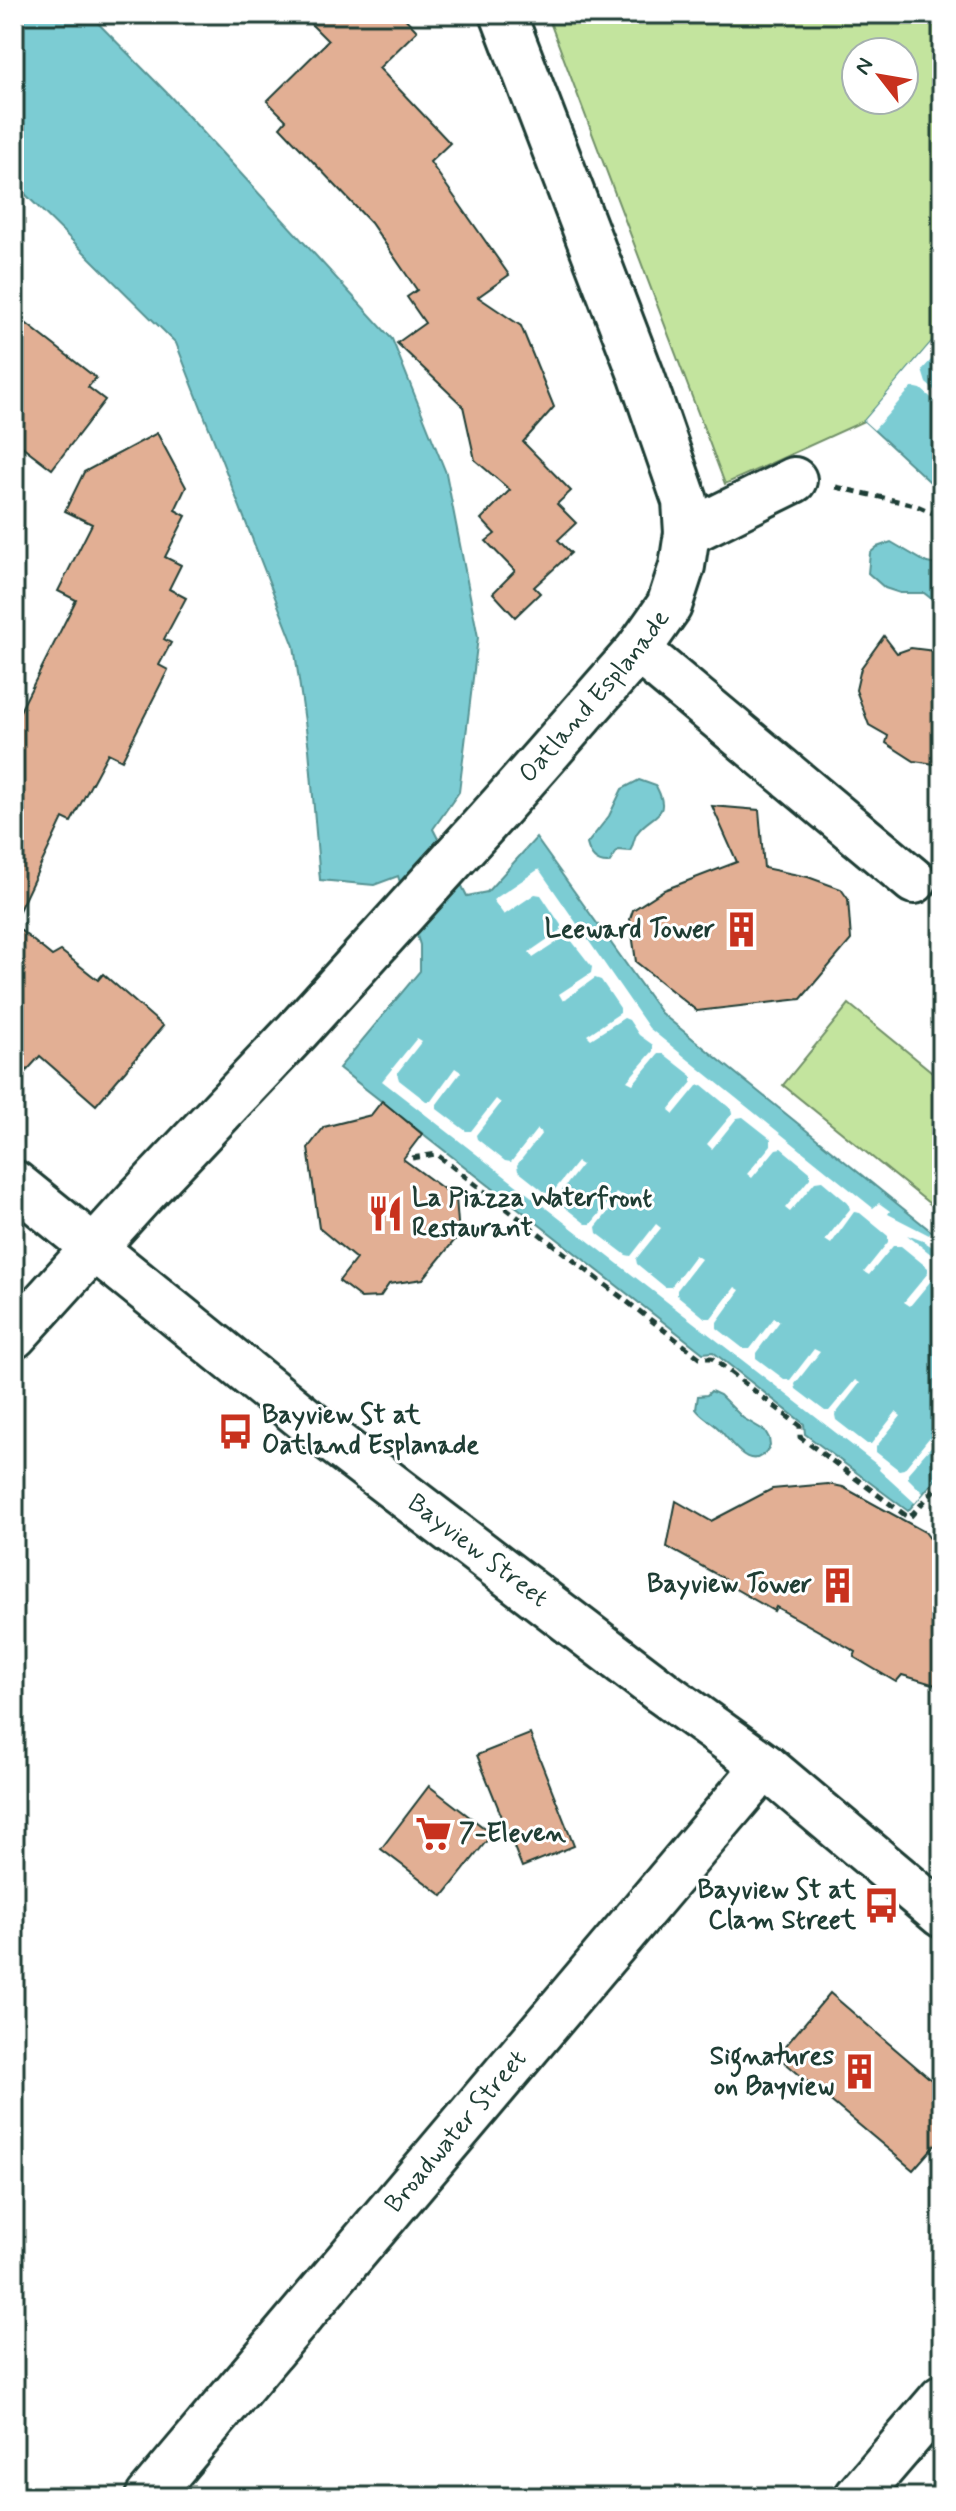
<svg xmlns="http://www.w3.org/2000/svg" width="956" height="2511" font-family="Mynerve,sans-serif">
<rect width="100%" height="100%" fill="#fff"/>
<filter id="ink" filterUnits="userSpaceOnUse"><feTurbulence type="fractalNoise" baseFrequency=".0125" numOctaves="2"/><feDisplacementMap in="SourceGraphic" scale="16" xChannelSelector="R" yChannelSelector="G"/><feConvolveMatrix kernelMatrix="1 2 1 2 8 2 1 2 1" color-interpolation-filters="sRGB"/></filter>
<g filter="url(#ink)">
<g fill="#c3e49e" stroke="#719069" stroke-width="2" fill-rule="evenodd">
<path d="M547,14H942V330L864,421L725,484ZM856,52H904V100H856Z"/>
<polygon points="849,1004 942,1080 942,1209 940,1212 783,1085"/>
</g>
<g fill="#7bccd3" stroke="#569393" stroke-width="2">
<polygon points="14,14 89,14 169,95 392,339 446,473 478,637 459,792 433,829 467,896 487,892 536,838 661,1013 942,1240 942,1472 908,1511 805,1434 804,1424 713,1352 703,1353 339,1068 420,971 420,945 398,876 374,885 320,880 309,749 294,646 176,343 14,183"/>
<polygon points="942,330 942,493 864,421"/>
<polygon points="891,542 927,563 942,566 942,607 924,593 900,593 885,588 868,573 870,553 877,547"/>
<path d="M639,780L656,786C673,818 651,813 637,833C633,839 634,845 630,851L618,850L609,863C596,864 590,856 587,844L609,816L622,789Z"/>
<path d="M711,1391L720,1395L743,1418L765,1431L769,1438L770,1446C752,1476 733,1444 720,1430C713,1422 702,1418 696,1409L698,1396L707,1395Z"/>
</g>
<g fill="#fff">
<polygon points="942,330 942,348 922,370 926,383 942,397 942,407 921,389 912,387 874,430 864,421"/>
<polygon points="539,869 649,1028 873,1208 879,1203 890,1211 888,1214 929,1235 931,1232 941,1240 934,1248 923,1241 907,1235 942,1263 942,1279 934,1277 910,1306 904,1302 928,1273 928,1268 901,1246 893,1246 869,1275 864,1272 888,1242 888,1236 860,1213 854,1212 831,1244 825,1240 850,1209 848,1203 822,1181 815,1182 790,1212 785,1208 810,1178 810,1172 781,1148 776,1149 752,1178 747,1174 771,1145 771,1139 743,1117 737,1118 712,1149 707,1144 732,1114 731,1109 702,1085 697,1086 674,1114 669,1110 692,1082 692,1076 664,1054 658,1054 633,1084 627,1081 653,1051 653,1045 639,1035 629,1020 624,1018 591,1039 587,1035 620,1013 620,1008 601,980 595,978 563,1001 559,994 591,973 592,967 571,940 565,937 533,958 529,952 561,930 561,925 541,895 535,894 504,915 493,900"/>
<polygon points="417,1038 422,1041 397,1073 399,1080 426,1101 431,1101 455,1068 461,1072 437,1104 437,1109 466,1131 471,1131 496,1099 501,1103 476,1135 477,1139 505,1161 511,1162 537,1129 542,1133 517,1165 518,1171 546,1193 552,1193 577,1162 582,1165 557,1197 558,1202 586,1224 591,1224 616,1193 621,1196 596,1227 597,1233 626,1255 631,1256 656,1224 661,1228 636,1259 637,1264 665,1287 671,1287 695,1255 701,1259 677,1290 677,1295 705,1318 711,1318 735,1287 740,1290 717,1322 717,1328 744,1349 750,1349 774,1318 780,1321 756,1353 756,1358 784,1379 790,1380 814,1349 820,1352 795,1384 796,1389 825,1411 829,1411 855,1380 860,1383 835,1415 836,1420 867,1444 871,1444 896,1412 901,1416 876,1447 876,1452 899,1470 904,1469 929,1438 935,1442 908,1473 908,1478 923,1493 915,1503 879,1470 880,1467 382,1081"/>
</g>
<g fill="#e2af94" stroke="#1f3d34" stroke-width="2">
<polygon points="301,14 401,14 417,31 379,68 450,143 430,162 509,275 478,297 521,326 554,407 523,442 571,491 557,504 576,523 558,540 571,553 534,587 540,593 515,617 493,593 515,571 486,541 495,534 481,519 510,490 475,460 463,406 397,343 425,323 407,297 417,290 371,223 280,127 286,120 267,101 328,41"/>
<polygon points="14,314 96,378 88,387 105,400 52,469 14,440"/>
<polygon points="157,433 186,487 175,510 186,516 165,557 181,565 169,589 186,598 164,639 171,643 159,665 168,670 122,760 108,753 71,822 63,818 14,921 14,723 76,600 58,591 92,524 65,511 84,472"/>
<polygon points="884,636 897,653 911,648 942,652 942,765 914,761 886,743 888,736 869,725 856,690 861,668"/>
<polygon points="712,806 759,810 764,868 808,877 841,889 848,899 851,940 801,999 697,1011 636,962 630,919 633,910 664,890 737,862"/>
<polygon points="14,925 52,956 61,951 98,980 103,974 163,1026 96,1105 40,1056 14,1085"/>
<polygon points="382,1101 422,1134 403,1159 456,1198 459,1235 423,1279 389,1284 380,1297 361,1298 339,1281 356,1259 319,1228 308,1148 324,1127 371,1115"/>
<polygon points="828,1484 843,1487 925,1532 942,1555 942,1687 902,1675 896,1682 854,1657 856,1652 776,1607 774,1611 732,1587 734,1584 667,1547 676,1501 711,1521 772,1489"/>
<polygon points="530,1734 574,1846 522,1867 477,1755"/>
<polygon points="429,1786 492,1834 443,1896 381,1849"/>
<polygon points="830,1993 942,2089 942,2137 913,2170 777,2056"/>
</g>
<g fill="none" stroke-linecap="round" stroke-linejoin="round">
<defs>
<g id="minor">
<polyline points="687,533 794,480"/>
<polyline points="638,650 914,881"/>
<path id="s1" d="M14,1336L139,1198L297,1031L502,805L638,650L669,606L682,566L687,533L685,501L642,377L503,14"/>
<path id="s2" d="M148,2497L765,1766"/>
<polyline points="857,2497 942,2398"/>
</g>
<g id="major">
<path id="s3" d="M14,1183L316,1428L662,1692L765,1766L942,1915"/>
</g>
</defs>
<use href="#minor" stroke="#1f3d34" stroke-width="50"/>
<use href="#major" stroke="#1f3d34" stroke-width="50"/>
<g stroke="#1f3d34" stroke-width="5" stroke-dasharray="8 6" stroke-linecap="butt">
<polyline points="836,487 915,505 942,517"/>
<polyline points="412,1158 436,1154 700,1358 712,1358 800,1426 800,1437 909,1518 942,1481"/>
</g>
<use href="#minor" stroke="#fff" stroke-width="44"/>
<use href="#major" stroke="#fff" stroke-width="44"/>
</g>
</g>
<defs>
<symbol id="building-bare" viewBox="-9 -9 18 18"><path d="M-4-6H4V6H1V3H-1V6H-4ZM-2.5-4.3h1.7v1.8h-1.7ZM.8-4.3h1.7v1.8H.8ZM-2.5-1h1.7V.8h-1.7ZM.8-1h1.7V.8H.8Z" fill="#c8321e" stroke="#fff" stroke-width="2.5" paint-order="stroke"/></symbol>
<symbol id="restaurant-bare" viewBox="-9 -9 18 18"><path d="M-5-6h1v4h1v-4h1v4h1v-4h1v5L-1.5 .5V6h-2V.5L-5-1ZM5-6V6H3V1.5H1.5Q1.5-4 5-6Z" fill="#c8321e" stroke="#fff" stroke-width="2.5" paint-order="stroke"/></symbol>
<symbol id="bus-bare" viewBox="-9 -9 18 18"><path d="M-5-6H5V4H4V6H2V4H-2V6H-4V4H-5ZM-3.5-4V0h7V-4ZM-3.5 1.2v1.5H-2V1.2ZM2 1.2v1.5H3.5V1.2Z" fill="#c8321e" stroke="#fff" stroke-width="2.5" paint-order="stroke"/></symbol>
<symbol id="supermarket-bare" viewBox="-9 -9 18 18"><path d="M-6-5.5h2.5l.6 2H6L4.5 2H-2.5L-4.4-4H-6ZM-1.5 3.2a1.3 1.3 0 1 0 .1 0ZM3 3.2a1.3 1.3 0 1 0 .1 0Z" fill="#c8321e" stroke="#fff" stroke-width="2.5" paint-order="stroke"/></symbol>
</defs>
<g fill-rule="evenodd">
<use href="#building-bare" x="716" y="904" width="51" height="51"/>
<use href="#restaurant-bare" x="360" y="1188" width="51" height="51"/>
<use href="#bus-bare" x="210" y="1406" width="51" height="51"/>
<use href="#building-bare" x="812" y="1560" width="51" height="51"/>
<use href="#supermarket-bare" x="408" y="1808" width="51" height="51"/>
<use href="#bus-bare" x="856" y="1880" width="51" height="51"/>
<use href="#building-bare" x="834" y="2046" width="51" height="51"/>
</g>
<g text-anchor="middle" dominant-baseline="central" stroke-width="6" stroke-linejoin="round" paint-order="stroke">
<g font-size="26" fill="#1f3d34" stroke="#fff">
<text stroke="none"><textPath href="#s1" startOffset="864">Oatland Esplanade</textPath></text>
<text stroke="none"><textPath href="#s3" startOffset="592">Bayview Street</textPath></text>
<text stroke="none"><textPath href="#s2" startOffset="478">Broadwater Street</textPath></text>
</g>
<g font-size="26" font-weight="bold" fill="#1f3d34" stroke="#fff" text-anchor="end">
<text x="715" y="930">Leeward Tower</text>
<text x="412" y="1199" text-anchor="start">La Piazza Waterfront<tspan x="412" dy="30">Restaurant</tspan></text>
<text x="262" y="1416" text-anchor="start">Bayview St at<tspan x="262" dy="30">Oatland Esplanade</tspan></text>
<text x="812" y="1585">Bayview Tower</text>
<text x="459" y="1834" text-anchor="start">7-Eleven</text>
<text x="856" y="1891">Bayview St at<tspan x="856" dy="30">Clam Street</tspan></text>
<text x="834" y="2057">Signatures<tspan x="834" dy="30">on Bayview</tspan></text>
</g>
</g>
<rect width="956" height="2511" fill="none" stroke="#fff" stroke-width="48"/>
<rect x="24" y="24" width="908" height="2463" fill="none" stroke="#1f3d34" stroke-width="3" filter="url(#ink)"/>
<g transform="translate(880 76) rotate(301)"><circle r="38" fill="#ffffff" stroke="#a5b1ae" stroke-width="2"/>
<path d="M0-6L14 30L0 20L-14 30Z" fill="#c8321e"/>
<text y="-12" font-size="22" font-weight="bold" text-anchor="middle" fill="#1f3d34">N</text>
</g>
</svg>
